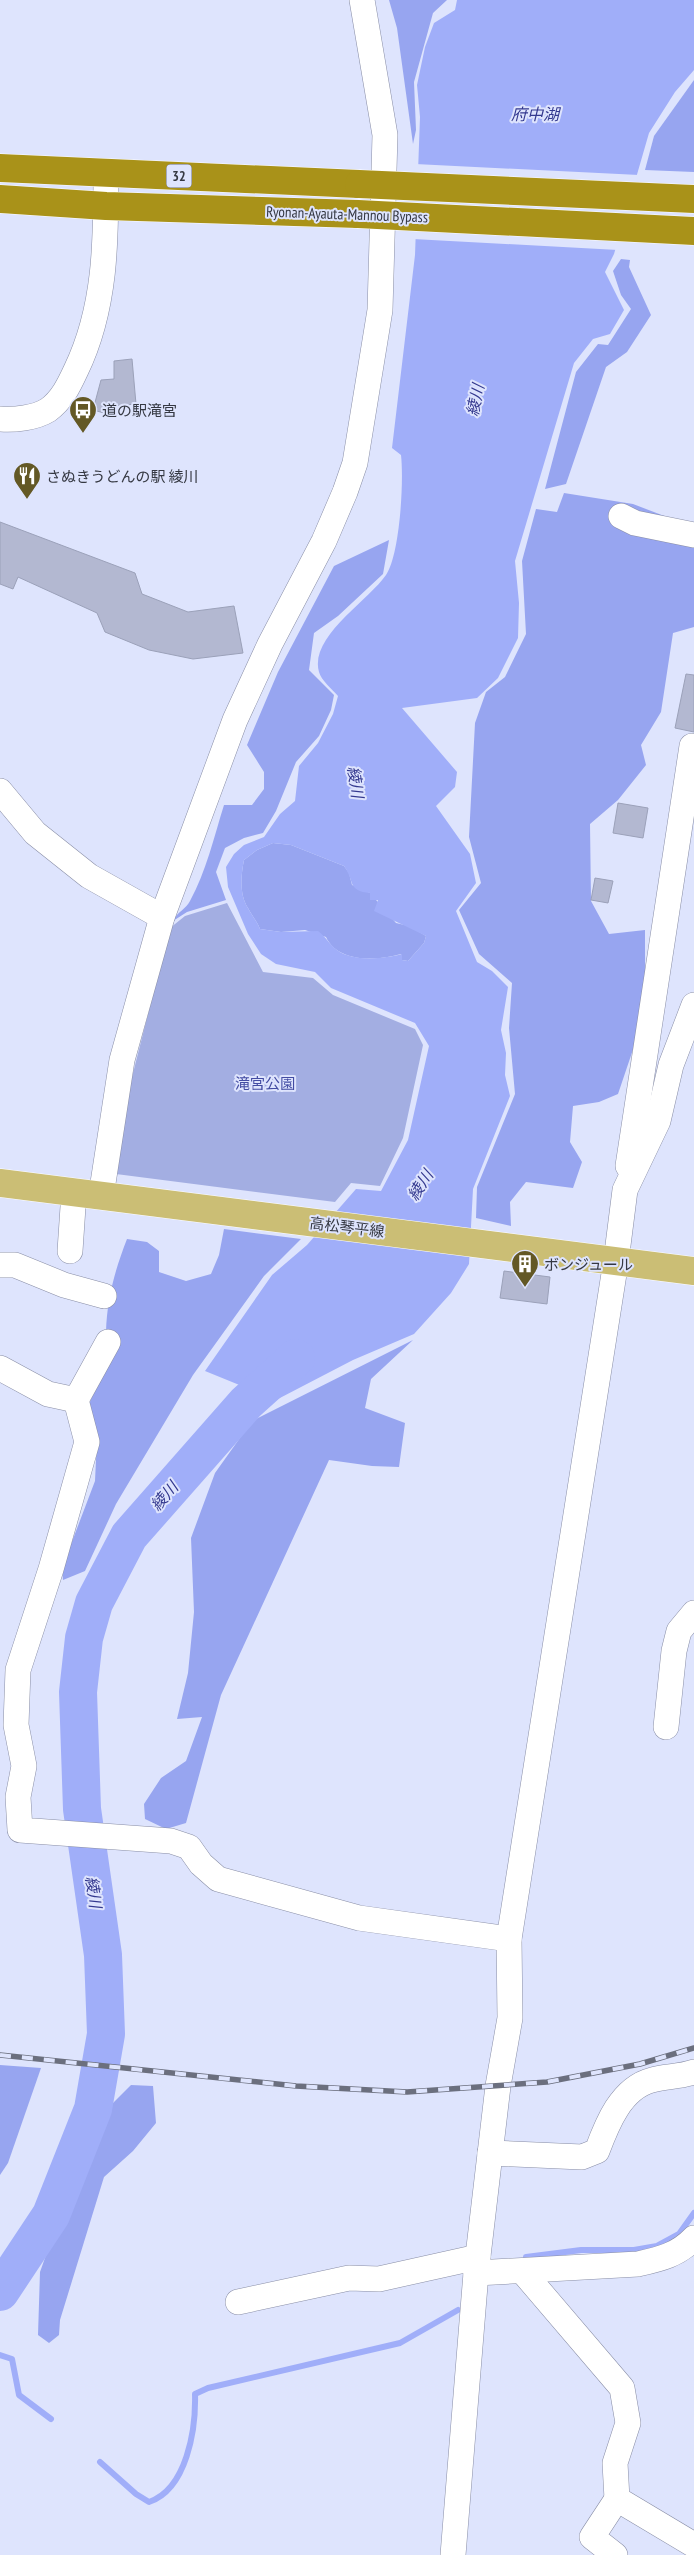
<svg xmlns="http://www.w3.org/2000/svg" width="694" height="2555" font-family="'PT Sans Narrow','Noto Sans JP',sans-serif">
<rect width="100%" height="100%" fill="#dee4fd"/>
<polygon fill="#a3aee2" points="227,903 263,972 313,978 333,995 415,1029 423,1045 403,1138 380,1186 351,1183 335,1202 116,1174 131,1081 170,928 185,916"/>
<g fill="#97a5f0">
<polygon points="389,0 447,0 433,13 414,82 416,130 413,144 397,28"/>
<polygon points="694,80 694,172 645,170 654,136"/>
<polygon points="621,259 630,260 629,267 651,315 627,352 606,367 566,484 545,489 576,372 598,344 608,345 631,309 621,295 613,271"/>
<polygon points="564,493 633,504 680,522 694,524 694,627 673,633 661,712 641,745 646,765 618,800 590,824 591,901 609,934 645,930 645,1014 618,1094 599,1102 573,1106 570,1142 582,1162 573,1188 526,1182 510,1202 511,1226 476,1218 477,1187 515,1094 509,1028 512,983 479,954 459,910 481,883 469,837 475,723 486,692 505,677 526,634 522,561 536,509 557,512"/>
<path d="M389,540L383,574L338,616L314,633L309,670L334,695L331,710L319,736L296,762L276,811L263,833L244,838L225,848L216,872L226,900L187,912L173,921C177,912 186,909 190,901C206,872 214,837 224,805H252L264,789V772L247,745L278,672L334,566Z"/>
<path d="M273,843L291,845L344,866L349,873L352,885L370,893L396,923L409,926L426,936L424,943L408,961L402,960L401,954C377,961 338,963 326,937L305,930L281,932L260,929C257,921 252,916 248,908C239,894 241,875 244,860L257,850Z"/>
<path d="M224,1229L301,1239L264,1276L193,1375L116,1504L85,1571L63,1580L62,1568L95,1481L97,1439L89,1404L118,1337L106,1332C107,1298 115,1270 127,1239L147,1242L159,1251V1272L186,1281L211,1274L219,1255Z"/>
<polygon points="413,1340 371,1379 365,1408 405,1423 399,1467 372,1466 329,1460 221,1695 186,1823 166,1829 145,1819 144,1804 161,1778 186,1761 202,1717 177,1719 188,1673 194,1612 191,1538 215,1473 252,1421"/>
<polygon points="0,2065 41,2068 8,2163 0,2175"/>
<polygon points="131,2085 153,2086 156,2123 133,2151 104,2177 60,2320 59,2335 49,2343 38,2335 40,2272 61,2213 113,2103"/>
</g>
<path fill="#a0aef9" fill-rule="evenodd" d="M457,0H694V70L675,92L649,133L614,254L605,272L624,310L610,334L593,339L574,363L515,561L519,603L518,638L498,678L477,698L402,708L457,772L455,787L436,806L470,854L476,883L456,911L477,962L492,971L508,987L501,1030L506,1053L505,1075L510,1096L473,1189L469,1264L451,1293L414,1334L353,1360L276,1400L205,1371L272,1275L307,1245L356,1189L381,1191L408,1140L429,1046L415,1023L331,988L315,972L276,964L261,954L248,934L228,887L226,867L234,854L244,845L264,837L280,814L295,801L299,766L318,743L333,714L338,696C332,689 321,680 319,672C309,637 368,601 386,575C400,555 404,480 401,455L392,448L415,255L420,117L417,85L425,47L434,23L455,10ZM273,843L291,845L344,866C355,881 347,891 370,893V900H378L374,911L426,936L424,943L408,961L402,960V954C383,959 353,962 337,950C329,944 326,937 318,931L281,932L260,929C257,921 252,916 248,908C239,894 241,875 244,860L257,850Z"/>
<polygon fill="#dee4fd" points="415,164 639,175 618,250 413,239"/>
<g fill="none" stroke-linecap="round" stroke-linejoin="round">
<g stroke="#a0aef9" stroke-width="6">
<polyline points="526,2257 581,2250 634,2250 657,2246 679,2234 694,2213"/>
<polyline points="0,2355 12,2359 19,2395 51,2419"/>
<path d="M100,2462L136,2494L149,2502C187,2489 196,2429 195,2394L208,2388L400,2343L458,2310"/>
</g>
<polyline stroke="#a0aef9" stroke-width="38" points="0,2292 51,2215 93,2109 106,2034 103,1955 82,1809 78,1692 84,1638 94,1603 129,1536 246,1403 296,1358"/>
</g>
<g fill="#b3b8d1" stroke="#9ba1b9">
<polygon points="132,359 136,404 111,406 108,414 93,410 101,380 114,379 114,361"/>
<polygon points="0,522 135,573 142,594 188,612 234,606 243,653 193,659 149,650 105,632 97,613 18,577 13,589 0,584"/>
<polygon points="686,674 694,675 694,732 675,728"/>
<polygon points="618,803 648,808 643,838 613,833"/>
<polygon points="595,878 613,881 608,903 591,900"/>
<polygon points="504,1271 550,1277 547,1304 500,1298"/>
</g>
<g fill="none" stroke-linecap="round" stroke-linejoin="round">
<defs>
<g id="minor">
<path d="M0,419C15,420 35,418 48,410C62,400 69,385 76,370C106,308 106,241 106,173"/>
<polyline points="621,516 635,523 694,535"/>
<polyline points="0,791 35,833 89,876 162,917"/>
<polyline points="628,1166 692,746"/>
<polyline points="101,1196 122,1060 162,917 235,720 270,644 324,541 345,492 355,463 380,310 385,135 362,0"/>
<polyline points="70,1251 74,1192"/>
<polyline points="0,1265 15,1265 64,1285 104,1296"/>
<polyline points="0,1368 48,1394 76,1400 108,1342"/>
<polyline points="76,1400 87,1442 51,1569 18,1670 16,1725 24,1766 18,1797 20,1830 171,1841 189,1847 201,1864 218,1879 359,1918 509,1939"/>
<polyline points="666,1727 674,1651 679,1631 694,1613"/>
<path d="M490,2153L582,2157L597,2151C607,2124 621,2088 652,2080C666,2076 680,2077 694,2072"/>
<polyline points="523,2272 622,2388 628,2423 615,2463 617,2499 694,2545"/>
<path d="M476,2273L638,2264C660,2259 678,2255 694,2238"/>
<polyline points="238,2302 349,2278 379,2279 478,2257"/>
<polyline points="453,2555 476,2273 498,2086 510,2018 509,1939 616,1261 625,1190 658,1121 671,1065 694,1005"/>
<polyline points="615,2555 592,2537 617,2499"/>
</g>
<polyline id="major" points="0,1183 694,1271"/>
<g id="highway">
<polyline points="0,168 359,184"/>
<polyline points="0,199 106,206 358,214"/>
</g>
</defs>
<use href="#minor" stroke="#898ea6" stroke-width="26"/>
<use href="#major" stroke="#fff" stroke-width="29"/>
<use href="#highway" stroke="#fff" stroke-width="29"/>
<use href="#minor" stroke="#fff" stroke-width="25"/>
<use href="#major" stroke="#cbbe75" stroke-width="28"/>
<use href="#highway" stroke="#a99219" stroke-width="28"/>
<defs>
<polyline id="rail" points="0,2055 296,2086 407,2092 547,2082 640,2064 694,2048"/>
</defs>
<use href="#rail" stroke="#6b6f7e" stroke-width="5.5"/>
<use href="#rail" stroke="#dee4fd" stroke-width="4" stroke-dasharray="11" stroke-linecap="butt"/>
<defs>
<g id="highway-bridge">
<polyline points="359,184 694,199"/>
<polyline points="358,214 694,231"/>
</g>
</defs>
<use href="#highway-bridge" stroke="#fff" stroke-width="29" stroke-linecap="butt"/>
<use href="#highway-bridge" stroke="#a99219" stroke-width="28"/>
</g>
<defs>
<symbol id="bus-pin" viewBox="-11 -11 22 30"><path d="M0 17L-7.5 6A9.5 9.5 0 1 1 7.5 6Z" fill="#635825" stroke="#dee4fd"/><path d="M-5-6H5V4H4V6H2V4H-2V6H-4V4H-5ZM-3.5-4V0h7V-4ZM-3.5 1.2v1.5H-2V1.2ZM2 1.2v1.5H3.5V1.2Z" fill="#fff"/></symbol>
<symbol id="restaurant-pin" viewBox="-11 -11 22 30"><path d="M0 17L-7.5 6A9.5 9.5 0 1 1 7.5 6Z" fill="#635825" stroke="#dee4fd"/><path d="M-5-6h1v4h1v-4h1v4h1v-4h1v5L-1.5 .5V6h-2V.5L-5-1ZM5-6V6H3V1.5H1.5Q1.5-4 5-6Z" fill="#fff"/></symbol>
<symbol id="building-pin" viewBox="-11 -11 22 30"><path d="M0 17L-7.5 6A9.5 9.5 0 1 1 7.5 6Z" fill="#635825" stroke="#dee4fd"/><path d="M-4-6H4V6H1V3H-1V6H-4ZM-2.5-4.3h1.7v1.8h-1.7ZM.8-4.3h1.7v1.8H.8ZM-2.5-1h1.7V.8h-1.7ZM.8-1h1.7V.8H.8Z" fill="#fff"/></symbol>
</defs>
<g fill-rule="evenodd">
<use href="#bus-pin" x="67" y="394" width="32" height="43"/>
<use href="#restaurant-pin" x="11" y="460" width="32" height="43"/>
<use href="#building-pin" x="509" y="1248" width="32" height="43"/>
</g>
<g text-anchor="middle" dominant-baseline="central" stroke-width="4" stroke-linejoin="round" paint-order="stroke">
<rect fill="#dee4fd" stroke="#686c7a" stroke-width="1" x="166.5" y="164.5" width="25" height="23" rx="4"/>
<g font-size="14" font-weight="bold" fill="#353842">
<text x="179" y="176">32</text>
</g>
<g font-size="15" fill="#353842" stroke="#dee4fd">
<text transform="translate(347 214) rotate(2)">Ryonan-Ayauta-Mannou Bypass</text>
<text transform="translate(347 1227) rotate(7)">高松琴平線</text>
</g>
<g font-size="15" fill="#353842" stroke="#dee4fd" text-anchor="start">
<text x="102" y="410">道の駅滝宮</text>
<text x="46" y="476">さぬきうどんの駅 綾川</text>
<text x="544" y="1264">ボンジュール</text>
</g>
<g font-size="15" fill="#434ca3" stroke="#dee4fd">
<text x="265" y="1083">滝宮公園</text>
</g>
<g font-size="16" font-style="italic" fill="#34398f" stroke="#dee4fd">
<text x="535" y="114">府中湖</text>
<text transform="translate(475 400) rotate(-78)">綾川</text>
<text transform="translate(356 782) rotate(82)">綾川</text>
<text transform="translate(420 1185) rotate(-57)">綾川</text>
<text transform="translate(164 1496) rotate(-49)">綾川</text>
<text transform="translate(94 1892) rotate(82)">綾川</text>
</g>
</g>
</svg>
